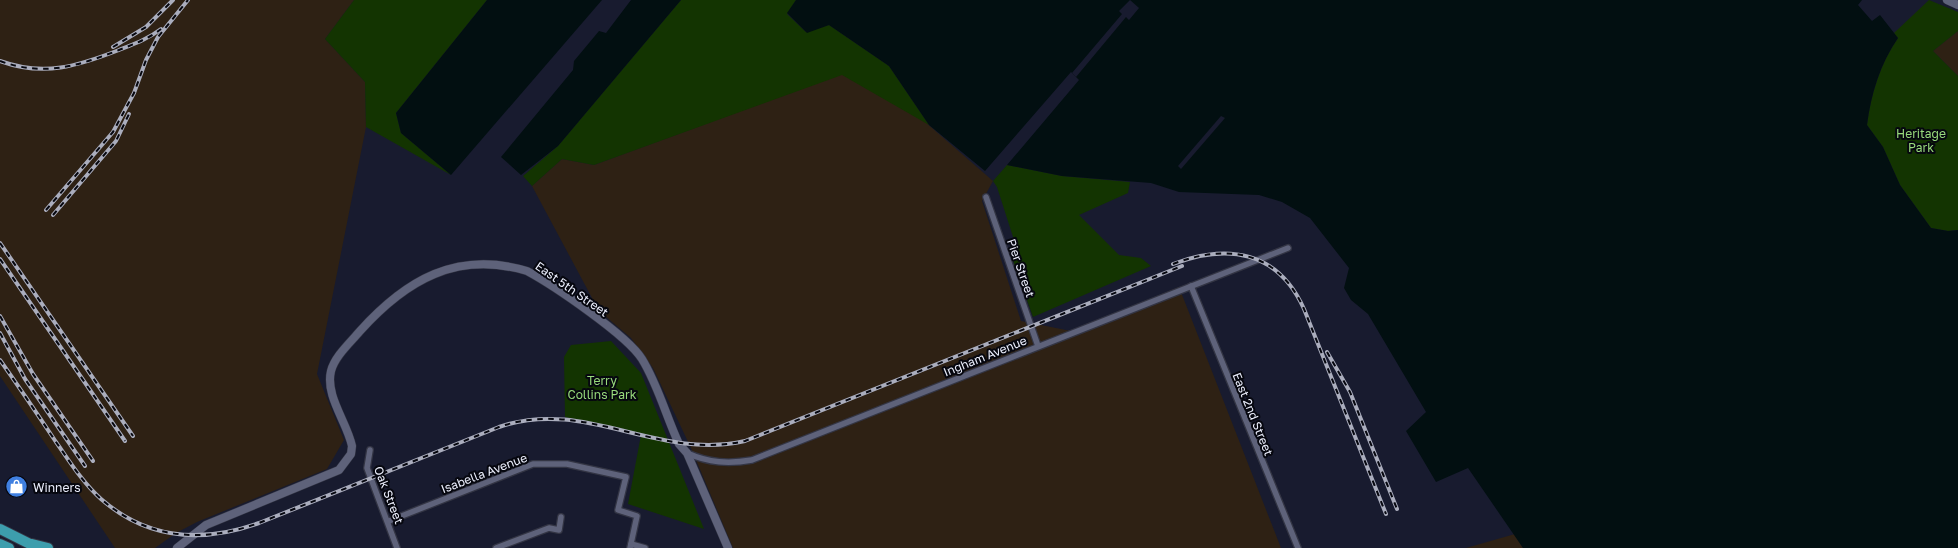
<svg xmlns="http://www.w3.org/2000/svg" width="1958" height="548" font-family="'Golos Text',sans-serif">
<rect width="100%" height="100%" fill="#181b2f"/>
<g fill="#2e2114">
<polygon points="0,0 354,0 325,39 365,82 366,127 317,374 344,440 327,469 197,522 176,533 155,548 115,548 0,376"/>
<polygon points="1958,31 1958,76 1933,51"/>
<polygon points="842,74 924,121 993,181 982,201 1021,321 1071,331 1179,287 1281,548 733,548 691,448 653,368 631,338 599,311 532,186 562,159 594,165"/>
<polygon points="1515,534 1523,548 1466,548"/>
</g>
<g fill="#133401">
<polygon points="354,0 487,0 396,113 401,133 451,175 366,127 365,82 325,39"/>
<polygon points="681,0 796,0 787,14 806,32 829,25 889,66 929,125 842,75 594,165 562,159 532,186 523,176 558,146"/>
<path d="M1929,0L1958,12V31L1933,51L1958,76V230L1948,231L1931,228L1900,185L1883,147L1867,125C1871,94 1880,64 1898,38L1894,33Z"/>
<polygon points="1007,165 1062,176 1130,182 1128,193 1079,215 1119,255 1141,258 1151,266 1033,317 1010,252 1015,244 1014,240 997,187 993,181"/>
<polygon points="611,341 641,373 704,529 628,504 641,435 565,417 564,357 571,345"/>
</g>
<g fill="#020f11">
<polygon points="487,0 602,0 451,175 401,133 396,113"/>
<polygon points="631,0 681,0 558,146 521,175 501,157 573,70 574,61 599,31 606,33"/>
<path d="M796,0H1862L1858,5L1872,21L1880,15L1898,38C1880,64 1871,94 1867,125L1883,147L1900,185L1931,228L1948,231L1958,230V548H1523L1468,468L1436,482L1406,431L1426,412L1368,314L1351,300L1344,288L1349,268L1310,218L1282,202L1259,195L1179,192L1151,183L1062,176L1007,165L1079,80L1071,72L985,171L929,125L889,66L829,25L807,33L787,13Z"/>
</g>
<g fill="#181b2f">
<polygon points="1130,0 1139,8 1129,20 1126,17 1076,77 1072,73 1122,14 1119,11"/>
<polygon points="1221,116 1225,118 1181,169 1178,166"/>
</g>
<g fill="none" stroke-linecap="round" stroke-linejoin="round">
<defs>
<g id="street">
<polyline points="986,197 1038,346"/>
<polyline points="1191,286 1298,548"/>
<polyline points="370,450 367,468 397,548"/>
<path d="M687,453C709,463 729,464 752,460L1288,248"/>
<polyline points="389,521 533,464 567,464 626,477 618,510 637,516 630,548"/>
<polyline points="631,544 645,548"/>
<polyline points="496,548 549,528 559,530 561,517"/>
</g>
<g id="secondary">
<polyline points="1947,0 1958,5"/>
<path d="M177,548L206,525L339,470L351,454L352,446C347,422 325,396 331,371C335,356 350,343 360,331C406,280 457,250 527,271C553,285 627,335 642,359C658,385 666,416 679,444L687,453L728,548"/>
</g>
<g id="highway">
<polyline points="0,529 38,548"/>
<polyline points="0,544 9,548"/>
<polyline points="32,544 48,548"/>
</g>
</defs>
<use href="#street" stroke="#333544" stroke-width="8"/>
<use href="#secondary" stroke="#333544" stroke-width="9"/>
<use href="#highway" stroke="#333544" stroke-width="12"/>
<use href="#street" stroke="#5e627a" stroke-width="5.5"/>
<use href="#secondary" stroke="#5e627a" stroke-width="8"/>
<use href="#highway" stroke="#3d9ead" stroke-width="10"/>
<defs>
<g id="rail">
<polyline points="113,47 146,27 173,0"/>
<path d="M0,61C44,77 78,66 119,50C134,44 148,39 161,29"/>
<polyline points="46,210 113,132 134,93 146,60 158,37 188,0"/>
<polyline points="53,215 116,141 129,114"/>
<polyline points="0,243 133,436"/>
<polyline points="0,259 125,441"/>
<path d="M1173,264C1228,243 1278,251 1304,309L1386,514"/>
<polyline points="0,316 33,374 93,461"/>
<polyline points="0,333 25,379 85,466"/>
<polyline points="1327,352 1350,392 1397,509"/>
<path d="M0,360C19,387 38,415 56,442C70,462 83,483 101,499C148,540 203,543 259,523L499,427C585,397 657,461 745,441L1182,266"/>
</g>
</defs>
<use href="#rail" stroke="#aaadbd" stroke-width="4"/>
<use href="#rail" stroke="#06070f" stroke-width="2" stroke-dasharray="5.5" stroke-linecap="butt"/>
</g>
<defs>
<symbol id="shop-disc" viewBox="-11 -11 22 22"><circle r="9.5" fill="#3f7fe0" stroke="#06070f"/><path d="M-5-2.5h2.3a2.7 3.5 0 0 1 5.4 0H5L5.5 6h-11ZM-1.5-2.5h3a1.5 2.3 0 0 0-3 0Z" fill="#fff"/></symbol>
</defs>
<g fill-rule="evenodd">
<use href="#shop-disc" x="4" y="474" width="25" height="25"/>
</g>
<g text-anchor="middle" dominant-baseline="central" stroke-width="4" stroke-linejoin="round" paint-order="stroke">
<g font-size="12" fill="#98da7c" stroke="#06070f">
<text x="1921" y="133">Heritage<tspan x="1921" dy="14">Park</tspan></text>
<text x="602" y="380">Terry<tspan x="602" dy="14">Collins Park</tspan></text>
</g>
<g font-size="12" fill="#eceffd" stroke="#06070f">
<text transform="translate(1021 268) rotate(71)">Pier Street</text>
<text transform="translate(572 289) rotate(35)">East 5th Street</text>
<text transform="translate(985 356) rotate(-22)">Ingham Avenue</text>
<text transform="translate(1253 414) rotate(68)">East 2nd Street</text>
<text transform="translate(484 473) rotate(-21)">Isabella Avenue</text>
<text transform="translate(389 495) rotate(69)">Oak Street</text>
</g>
<g font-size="12" fill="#eceffd" stroke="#06070f" text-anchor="start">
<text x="33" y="487">Winners</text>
</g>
</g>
</svg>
